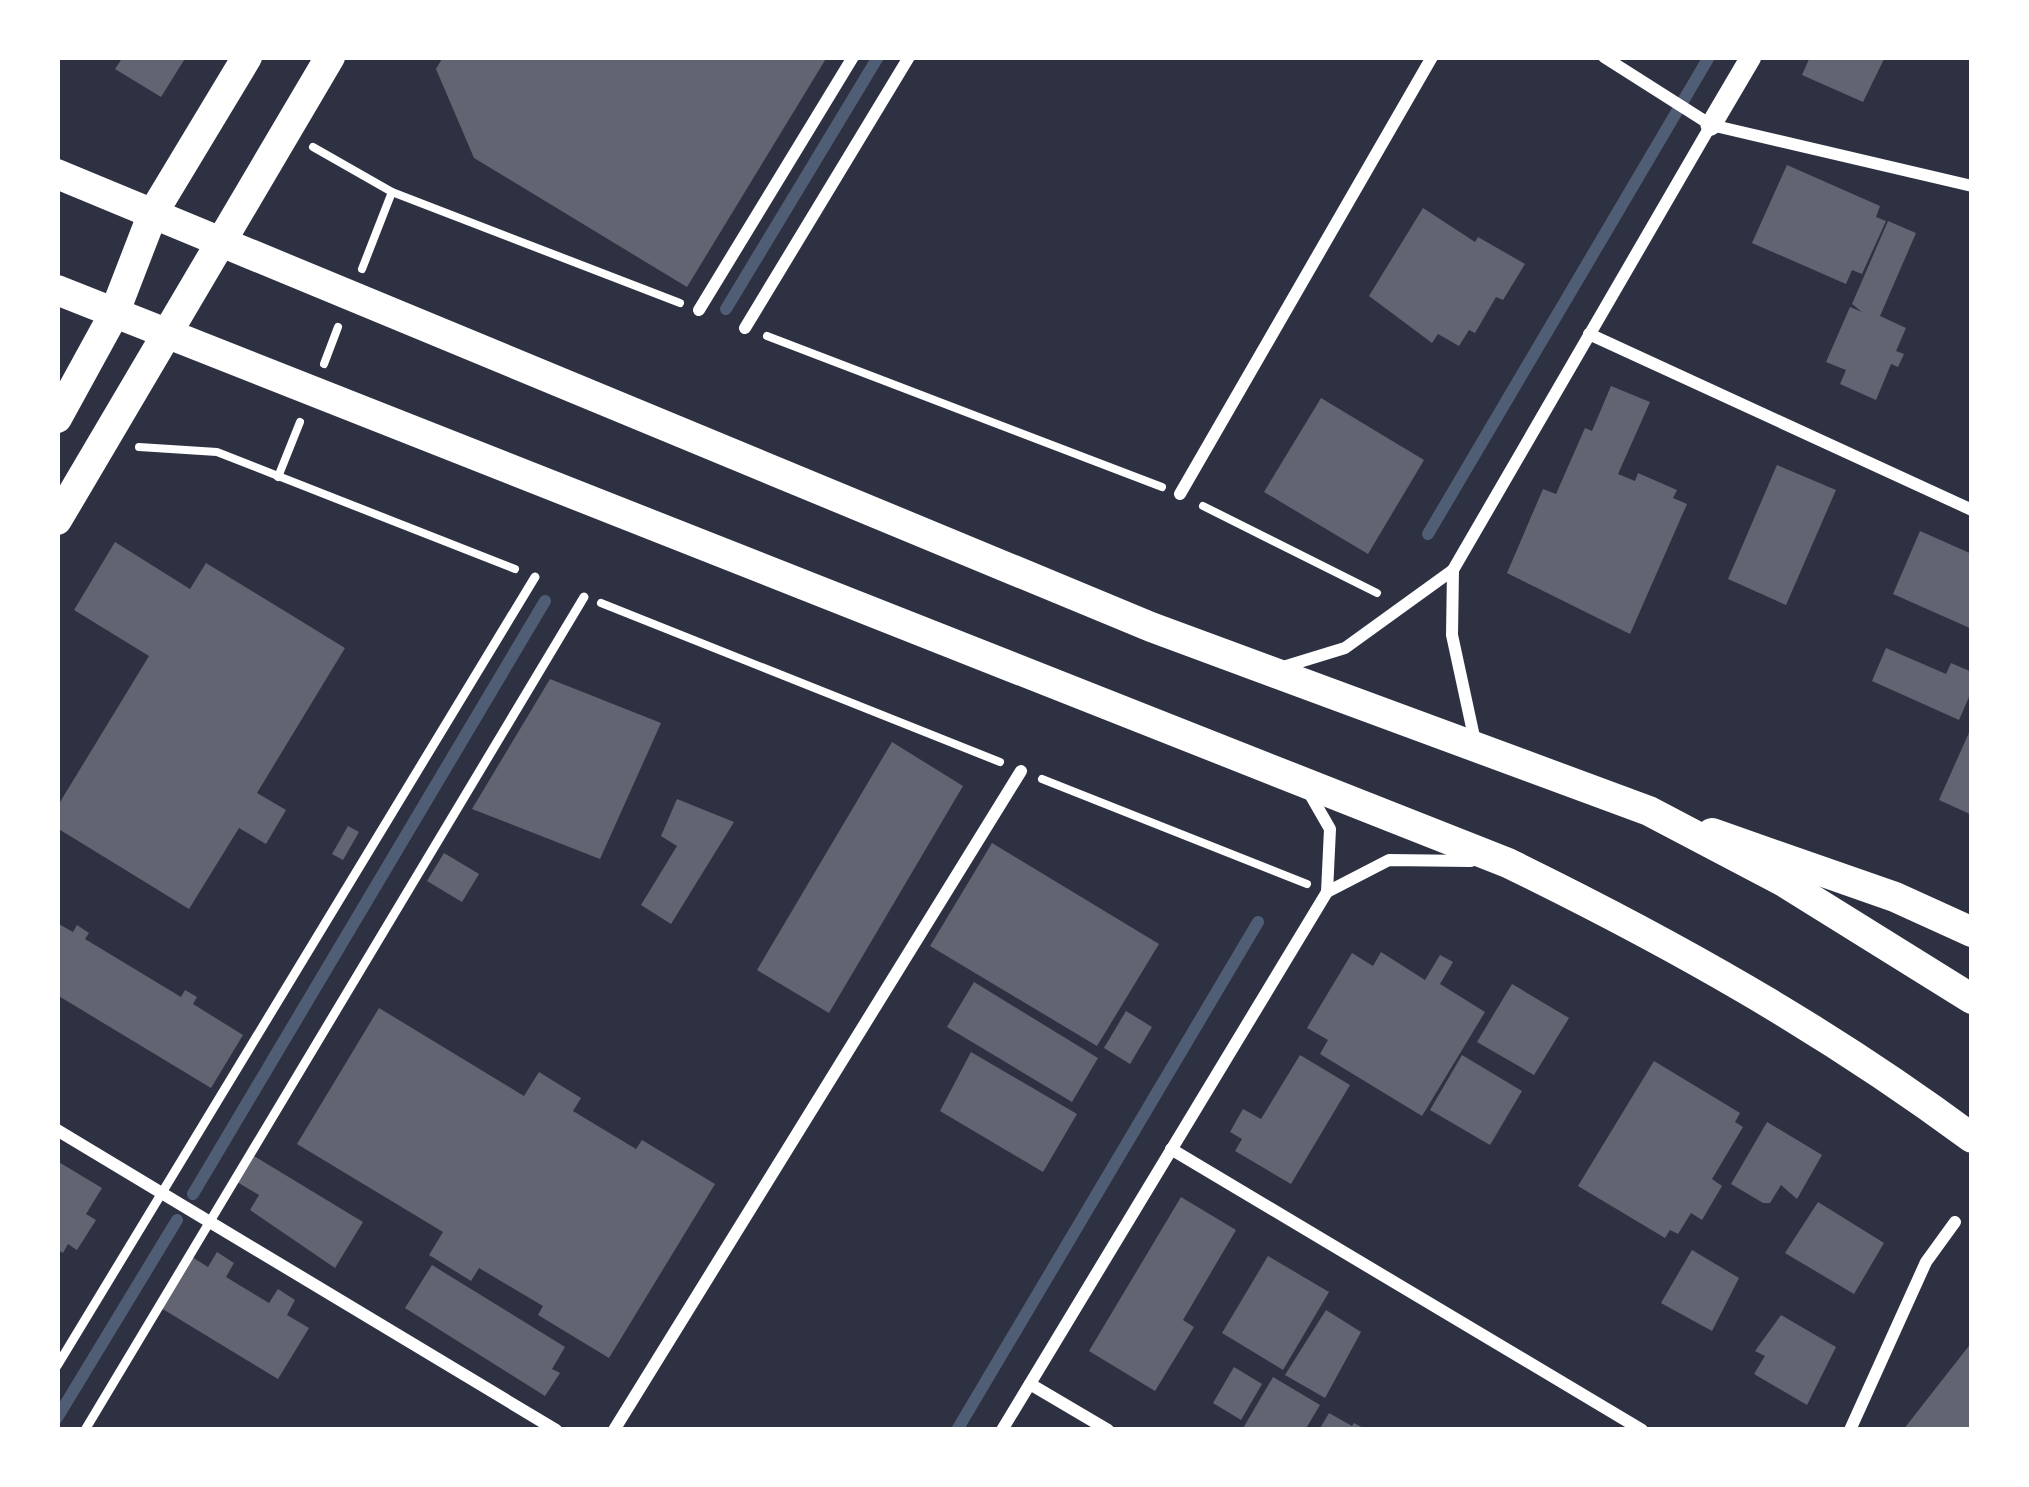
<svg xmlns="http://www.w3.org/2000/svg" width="2029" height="1487" font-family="Ubuntu,sans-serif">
<rect width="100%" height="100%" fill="#2d3142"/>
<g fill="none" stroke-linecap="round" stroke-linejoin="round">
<g stroke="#4f5d75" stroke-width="12">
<polyline points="726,309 878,57"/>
<polyline points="1428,534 1709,57"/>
<polyline points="193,1194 545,601"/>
<polyline points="57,1418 177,1220"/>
<polyline points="957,1430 1258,922"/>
</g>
</g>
<g fill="#626471">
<polygon points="123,57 186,57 161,97 115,69"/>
<polygon points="443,57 827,57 687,287 474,158 436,69"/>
<polygon points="1810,57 1885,57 1863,102 1802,75"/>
<polygon points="1787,165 1880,206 1876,217 1886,221 1862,274 1852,270 1846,284 1752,243"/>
<polygon points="1423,208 1475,242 1478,237 1525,264 1503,300 1496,297 1475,333 1469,330 1459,346 1438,334 1432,343 1369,296"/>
<polygon points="1888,221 1916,233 1880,316 1906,328 1896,351 1904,354 1898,367 1891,364 1876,400 1840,384 1846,370 1826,362 1850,307 1862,312 1852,304"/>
<polygon points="1611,386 1650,402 1618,474 1635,481 1638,473 1677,490 1673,498 1687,504 1630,634 1507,573 1543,489 1556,494 1585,428 1592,431"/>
<polygon points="1321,398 1424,460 1368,554 1264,492"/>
<polygon points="1777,465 1836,490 1786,605 1728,579"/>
<polygon points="1920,531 1972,554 1972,629 1893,594"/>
<polygon points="115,542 190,589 206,563 345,648 257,793 286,810 266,844 239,828 189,909 57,828 57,807 149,656 74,610"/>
<polygon points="1886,648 1946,674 1951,663 1972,672 1972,690 1959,720 1872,681"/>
<polygon points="550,679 661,723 600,859 472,809"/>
<polygon points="1972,726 1972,815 1939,800"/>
<polygon points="892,742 963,786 829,1013 757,970"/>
<polygon points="677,799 734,822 671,924 641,905 677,846 661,836"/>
<polygon points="348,826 359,832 343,860 332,854"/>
<polygon points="992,843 1159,944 1097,1046 930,946"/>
<polygon points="444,853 479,874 462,902 427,881"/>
<polygon points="57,923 73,932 77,925 89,933 85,939 181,997 185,990 197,997 193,1004 243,1035 211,1088 57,995"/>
<polygon points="1381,952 1425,980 1440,955 1453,962 1440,984 1485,1012 1422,1116 1320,1054 1328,1040 1307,1028 1352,953 1373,966"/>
<polygon points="974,982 1098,1058 1072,1102 947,1027"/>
<polygon points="1512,984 1569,1018 1534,1075 1477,1042"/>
<polygon points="379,1008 524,1096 539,1072 581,1098 573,1111 636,1149 642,1140 715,1184 609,1358 538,1315 543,1306 479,1268 471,1281 429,1255 443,1232 297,1144"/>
<polygon points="1126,1011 1152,1027 1130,1064 1104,1048"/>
<polygon points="971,1052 1077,1114 1043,1172 940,1111"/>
<polygon points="1300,1055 1350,1085 1291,1184 1235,1151 1242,1139 1230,1132 1243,1109 1261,1119"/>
<polygon points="1462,1055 1522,1091 1490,1145 1430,1110"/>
<polygon points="1654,1061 1740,1113 1735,1122 1743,1127 1712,1179 1722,1186 1702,1220 1691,1213 1678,1234 1670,1230 1665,1238 1578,1186"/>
<polygon points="1767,1122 1822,1155 1797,1199 1781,1185 1770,1203 1763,1203 1731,1184"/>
<polygon points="254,1156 363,1222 335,1268 250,1210 259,1195 237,1182"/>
<polygon points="57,1161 102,1188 86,1214 96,1220 77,1250 68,1244 63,1253 57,1249"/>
<polygon points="1181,1197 1236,1230 1183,1320 1194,1327 1155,1391 1089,1351"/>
<polygon points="1818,1202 1884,1243 1854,1294 1785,1253"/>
<polygon points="1692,1250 1739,1278 1712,1331 1661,1303"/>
<polygon points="217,1252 234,1263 226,1277 269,1303 278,1289 295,1300 287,1315 309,1328 278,1379 161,1308 192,1257 208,1267"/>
<polygon points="1268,1256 1329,1292 1283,1370 1222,1333"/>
<polygon points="432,1265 565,1347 552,1369 560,1373 545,1396 405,1308"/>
<polygon points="1326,1310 1361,1332 1325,1398 1285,1375"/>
<polygon points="1781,1315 1836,1347 1807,1405 1754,1374 1765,1356 1755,1351"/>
<polygon points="1972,1342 1972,1430 1903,1430"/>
<polygon points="1234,1367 1262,1384 1241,1420 1213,1403"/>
<polygon points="1273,1377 1320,1405 1305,1430 1242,1430"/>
<polygon points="1329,1413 1352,1426 1354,1423 1367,1430 1319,1430"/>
</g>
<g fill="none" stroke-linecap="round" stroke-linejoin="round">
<g stroke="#fff" stroke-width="8">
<polyline points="313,147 392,192 680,303"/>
<polyline points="362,269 392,192"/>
<polyline points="767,336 1162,487"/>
<polyline points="324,364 338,327"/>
<polyline points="139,447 217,452 515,569"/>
<polyline points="278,477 300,422"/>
<polyline points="1203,506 1377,593"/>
<polyline points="601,603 1000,762"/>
<polyline points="1042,779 1307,884"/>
</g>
<g stroke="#fff" stroke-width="9">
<polyline points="57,1366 535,577"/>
<polyline points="85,1430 584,597"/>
</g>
<g stroke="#fff" stroke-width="12">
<polyline points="1604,57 1711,125 1972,186"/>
<polyline points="699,310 853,57"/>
<polyline points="745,328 909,57"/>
<polyline points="1589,334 1972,510"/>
<polyline points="1180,494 1432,57"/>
<polyline points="1453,570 1452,635 1476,746"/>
<polyline points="1283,667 1345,648 1453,570 1711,125"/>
<polyline points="1307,789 1330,829 1327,892 1389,860 1471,861"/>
<polyline points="57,1130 556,1430"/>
<polyline points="1171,1149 1642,1430"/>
<polyline points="1030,1384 1108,1430"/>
<polyline points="614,1430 1021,771"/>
<polyline points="1002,1430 1327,892"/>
<polyline points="1850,1430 1926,1262 1955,1222"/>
</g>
<polyline stroke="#fff" stroke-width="21" points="1711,125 1751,57"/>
<g stroke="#fff" stroke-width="30">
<polyline points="57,418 114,314 153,213 247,57"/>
<polyline points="57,520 330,57"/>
<polyline points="1712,833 1895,897 1972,932"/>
</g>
<g stroke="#fff" stroke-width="30">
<polyline points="57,174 1151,627 1649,811 1784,882 1972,999"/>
<path d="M57,290L1508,863C1672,943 1825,1029 1972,1138"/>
</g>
</g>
<rect width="2029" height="1487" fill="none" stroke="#ffffff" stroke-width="120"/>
</svg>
